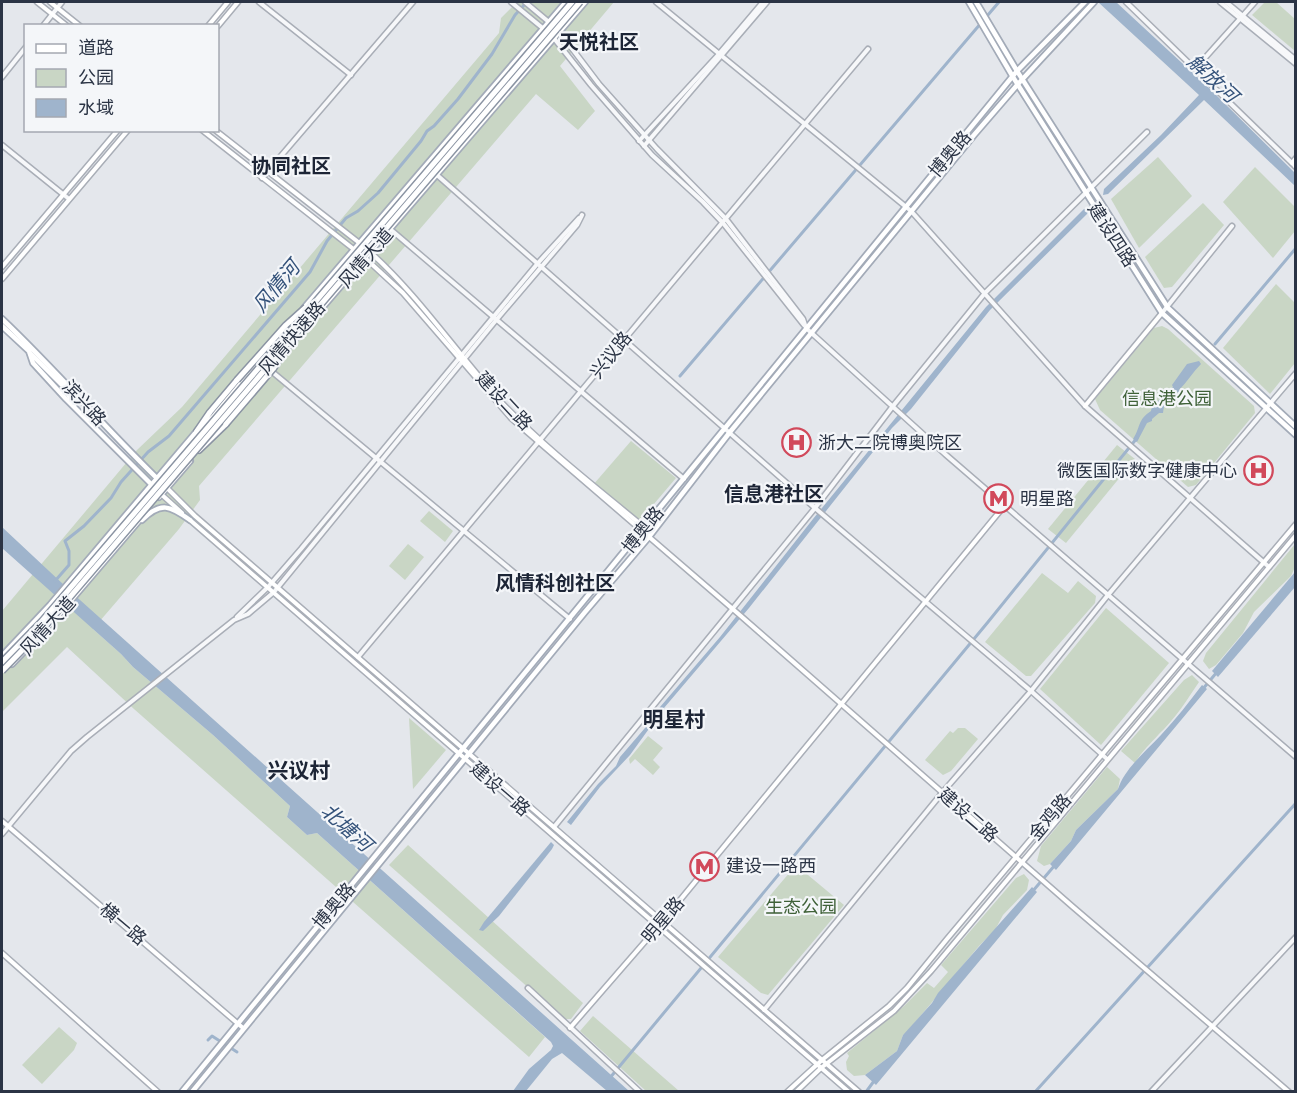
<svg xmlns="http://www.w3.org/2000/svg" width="1297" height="1093" font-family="'Varela Round','Noto Sans SC',sans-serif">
<rect width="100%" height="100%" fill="#e4e7ec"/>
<g fill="#c9d6c5">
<polygon points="517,2 614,2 560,66 595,111 578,130 536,94 199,486 200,500 179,529 93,629 121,654 133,667 213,735 290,806 287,817 307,835 317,833 545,1037 529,1057 134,709 67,647 2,712 2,611 137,450 182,407 499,33 501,18"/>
<polygon points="1265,2 1276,2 1295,19 1295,51 1252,15"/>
<polygon points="1158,157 1192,196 1139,248 1111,199"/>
<polygon points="1255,167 1295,207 1295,231 1273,258 1223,202"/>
<polygon points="1203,203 1224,225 1172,287 1164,288 1145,257"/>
<polygon points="1276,284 1295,303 1295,363 1270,394 1223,348"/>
<polygon points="1162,326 1168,329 1254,406 1255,413 1196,485 1188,487 1100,410 1095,399 1154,328"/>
<polygon points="631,441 676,478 637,524 593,485"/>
<polygon points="1117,445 1135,459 1066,543 1048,529"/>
<polygon points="429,511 453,531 445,542 420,521"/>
<polygon points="408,544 424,557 405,580 389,566"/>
<polygon points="1295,544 1295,567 1291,576 1254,612 1243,633 1216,665 1209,669 1203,661 1206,653"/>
<polygon points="1042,573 1068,593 1078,581 1096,596 1095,603 1031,676 1026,676 985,642"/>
<polygon points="1106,608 1169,663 1101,745 1040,689"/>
<path d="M1192,675L1199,682C1187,700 1175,719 1159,734C1150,744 1142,751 1135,763L1121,751L1184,680Z"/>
<polygon points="409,718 446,750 413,789"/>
<polygon points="958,728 965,728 978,739 951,771 943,775 925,760 950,731 953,733"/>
<polygon points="648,736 663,748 653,760 660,767 653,775 635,759 630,764 629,759"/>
<polygon points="1107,767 1120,779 1118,789 1076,830 1071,841 1050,864 1044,866 1037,861 1041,846"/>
<polygon points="408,845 583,1003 571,1019 564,1019 389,865"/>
<polygon points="796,865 844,905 768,995 761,993 718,957"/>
<polygon points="1024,874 1029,880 1027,890 1003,915 995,930 979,946 907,1032 903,1035 897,1051 865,1075 854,1076 847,1070 846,1062 849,1056 847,1053 904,1006 927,983 934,988 948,972 941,965 1016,878"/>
<polygon points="593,1016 679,1091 646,1091 580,1031"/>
<polygon points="59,1027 77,1043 74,1050 42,1084 22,1065"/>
</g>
<g fill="#9fb4cc">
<polygon points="1098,2 1116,2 1209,88 1295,173 1295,186 1204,100 1108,194 1103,195 1104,189 1161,135 1199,95"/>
<polygon points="1084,209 1088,211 1087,214 990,310 911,409 892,428 749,608 664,708 630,755 600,787 571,825 567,822 598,784 616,766 620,757 651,721 660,707 720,637 813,519 986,307"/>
<path d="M1199,361L1201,364C1193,372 1187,382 1179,390V392C1169,395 1164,403 1163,413H1159L1152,419V421L1147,423L1137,442L1133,439C1141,427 1137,420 1151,411L1152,405C1161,401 1164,392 1173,387L1172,385L1187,364Z"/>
<polygon points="2,527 80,600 629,1091 607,1091 562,1053 552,1059 526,1091 513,1091 529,1069 551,1050 553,1046 551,1042 317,833 307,835 287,817 290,806 213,735 133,667 121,654 2,548"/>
<polygon points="1295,572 1295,587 1218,677 1212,671"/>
<path d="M1202,685L1207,689L1056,870L1050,864L1071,841L1076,830L1118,789C1125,768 1146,751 1161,735C1176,719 1189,702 1202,685Z"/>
<polygon points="551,842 554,845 552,849 499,916 483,931 479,930 484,922"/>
<polygon points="1032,887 1037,892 876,1085 865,1075 897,1051 903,1035 932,1003 938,993"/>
</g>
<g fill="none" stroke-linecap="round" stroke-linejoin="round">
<g stroke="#9fb4cc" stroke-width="3">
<polyline points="1215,344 1296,248"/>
<polyline points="680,376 999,2"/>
<polyline points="55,581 69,565 69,551 65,541 84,526 111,498 121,482 148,452 169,436 310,272 327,241 346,218 358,211 378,193 421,141 427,131 434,126 458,99 492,54 515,15 526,3"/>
<polyline points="1202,690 1217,672"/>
<polyline points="1032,892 1055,865"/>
<polyline points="208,1040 212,1036 237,1052"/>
<polyline points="609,1079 988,622 1137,438"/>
<polyline points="866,1092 874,1081"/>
<polyline points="1035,1092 1296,803"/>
</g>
<defs>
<g id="tertiary">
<polyline points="259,2 351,75"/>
<polyline points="511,2 545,30"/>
<polyline points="525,2 550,23"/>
<polyline points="656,2 911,211 1085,406 1269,567"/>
<polyline points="1126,2 1296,167"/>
<polyline points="1220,2 1296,64"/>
<polyline points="1226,2 1296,60"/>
<polyline points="43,26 62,2"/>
<polyline points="558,30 599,84 657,149 726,219 803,319 806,328 945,454 1296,757"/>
<polyline points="553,37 591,85 652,155 703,202 723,223 804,325"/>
<polyline points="1195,69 1255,2"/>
<polyline points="2,77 26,47"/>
<polyline points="639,141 719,54 763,2"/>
<polyline points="2,145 69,199"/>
<polyline points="644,146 767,2"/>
<polyline points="437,175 815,508 1031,691 1107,759"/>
<polyline points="262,178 413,2"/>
<polyline points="390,229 684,479"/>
<polyline points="1162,313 1232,226"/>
<polyline points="270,370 570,619"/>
<polyline points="237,617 268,587 301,549 538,263 579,218"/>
<polyline points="358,657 868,49"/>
<polyline points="554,827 815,508 893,406 985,293 1147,132"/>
<polyline points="2,834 71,751 87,737 234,620 248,614 274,592 497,319 577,225 582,215"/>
<polyline points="528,988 640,1092"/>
<polyline points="764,1010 942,793 1031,691 1108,595 1296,373"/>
<polyline points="1151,1092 1296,937"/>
</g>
<g id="secondary">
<polyline points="37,2 67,26"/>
<polyline points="50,2 80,26"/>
<polyline points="208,26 228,2"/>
<polyline points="218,26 238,2"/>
<polyline points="202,130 356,251"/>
<polyline points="215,130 362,245"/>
<polyline points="1292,163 1296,158"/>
<polyline points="1295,166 1296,165"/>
<path d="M370,252C420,297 457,354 503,404C546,449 597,488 645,528L648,537"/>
<polyline points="364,257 403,293 511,418 742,617 1073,907 1289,1092"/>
<polyline points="2,267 118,130"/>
<polyline points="2,279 128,130"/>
<polyline points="1085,406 1162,313"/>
<polyline points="167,488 195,516 859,1092"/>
<polyline points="161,494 182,513"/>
<polyline points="190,520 849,1092"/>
<polyline points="2,821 243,1028"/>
<polyline points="2,953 158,1092"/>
<polyline points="570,1028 662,922 1005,505"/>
<polyline points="787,1092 822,1060 889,1006 907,988 947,939 1296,524"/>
<polyline points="796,1092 821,1068 894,1011 931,971 1296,535"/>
</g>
<g id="primary">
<polyline points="969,2 1013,77 1162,313 1296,435"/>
<polyline points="976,2 1017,71 1168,308 1296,427"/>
<polyline points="304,308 566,2"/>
<path d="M2,319C59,373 110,434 167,488"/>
<polyline points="2,326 29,351 33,363 66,399 152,485"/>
<polyline points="284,352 585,2"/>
<polyline points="30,353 65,388 74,406"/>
<polyline points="223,422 257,384"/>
<polyline points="159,497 190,461"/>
<path d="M142,520C161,501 170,506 190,520"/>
<polyline points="2,656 50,605 197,431 213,417 293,321"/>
<polyline points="12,664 55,619 142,517"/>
<polyline points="182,1092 1017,71 1085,2"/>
<polyline points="192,1092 585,612 648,538 730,432 974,135 1018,84 1094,2"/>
</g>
<g id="trunk">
<polyline points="197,431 210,412 237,380"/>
<polyline points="199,450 226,424"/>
</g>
</defs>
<use href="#tertiary" stroke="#a9aeb7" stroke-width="7"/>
<use href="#secondary" stroke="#a9aeb7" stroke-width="7"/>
<use href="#primary" stroke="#a3abb8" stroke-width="8"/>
<use href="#trunk" stroke="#8b94a3" stroke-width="8"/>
<use href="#tertiary" stroke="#f7f8fa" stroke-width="4"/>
<use href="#secondary" stroke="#fff" stroke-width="4"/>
<use href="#primary" stroke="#fff" stroke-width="4.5"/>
<use href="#trunk" stroke="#fff" stroke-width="5"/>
<defs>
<g id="trunk-bridge">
<polyline points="237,380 286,325 306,307"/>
<polyline points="226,424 273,369 285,351"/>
<polyline points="2,662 42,621 572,2"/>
<polyline points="2,671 40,632 580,2"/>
</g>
</defs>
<use href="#trunk-bridge" stroke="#8b94a3" stroke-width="8" stroke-linecap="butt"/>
<use href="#trunk-bridge" stroke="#fff" stroke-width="5"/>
</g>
<defs>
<symbol id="hospital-ring" viewBox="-11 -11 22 22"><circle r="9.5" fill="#f4f6f9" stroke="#d1495b" stroke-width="1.5"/><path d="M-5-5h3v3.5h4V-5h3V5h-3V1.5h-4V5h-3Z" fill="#d1495b"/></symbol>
<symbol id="metro-ring" viewBox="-11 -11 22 22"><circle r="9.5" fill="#f4f6f9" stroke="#d1495b" stroke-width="1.5"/><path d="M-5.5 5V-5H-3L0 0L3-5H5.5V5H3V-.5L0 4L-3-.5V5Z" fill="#d1495b"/></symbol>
</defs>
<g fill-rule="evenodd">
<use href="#hospital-ring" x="780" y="426" width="33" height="33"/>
<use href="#hospital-ring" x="1242" y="454" width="33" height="33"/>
<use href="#metro-ring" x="982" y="482" width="33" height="33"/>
<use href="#metro-ring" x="688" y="850" width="33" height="33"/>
</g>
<g text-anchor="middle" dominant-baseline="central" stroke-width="4.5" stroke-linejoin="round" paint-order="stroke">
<g font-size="18" fill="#2b3445" stroke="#f4f6f9">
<text transform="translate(950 154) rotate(-50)">博奥路</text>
<text transform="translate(1112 235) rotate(57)">建设四路</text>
<text transform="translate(366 258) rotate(-49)">风情大道</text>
<text transform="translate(292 338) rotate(-49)">风情快速路</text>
<text transform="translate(611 355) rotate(-51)">兴议路</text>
<text transform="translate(504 401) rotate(47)">建设二路</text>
<text transform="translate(84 403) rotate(47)">滨兴路</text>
<text transform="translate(643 530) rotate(-51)">博奥路</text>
<text transform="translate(48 626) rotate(-48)">风情大道</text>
<text transform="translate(500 789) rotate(41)">建设一路</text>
<text transform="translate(968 815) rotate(41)">建设二路</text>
<text transform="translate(1050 817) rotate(-50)">金鸡路</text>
<text transform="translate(334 906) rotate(-50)">博奥路</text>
<text transform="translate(663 920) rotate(-50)">明星路</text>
<text transform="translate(123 924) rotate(40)">横一路</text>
</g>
<g font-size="18" fill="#3f6138" stroke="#f4f6f9">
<text x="1167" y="399">信息港公园</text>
<text x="801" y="907">生态公园</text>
</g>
<g font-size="18" fill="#2b3445" stroke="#f4f6f9" text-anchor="start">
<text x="818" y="443">浙大二院博奥院区</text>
<text x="1237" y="471" text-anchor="end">微医国际数字健康中心</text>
<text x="1020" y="499">明星路</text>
<text x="726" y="866">建设一路西</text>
</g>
<g font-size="20" font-weight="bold" fill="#1d2536" stroke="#f4f6f9">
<text x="599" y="43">天悦社区</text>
<text x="291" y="167">协同社区</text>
<text x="774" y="495">信息港社区</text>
<text x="555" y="584">风情科创社区</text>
</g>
<g font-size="20" font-style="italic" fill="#34527a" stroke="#f4f6f9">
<text transform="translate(1212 79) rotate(43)">解放河</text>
<text transform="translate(277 287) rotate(-50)">风情河</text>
<text transform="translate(346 828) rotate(42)">北塘河</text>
</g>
<g font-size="21" font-weight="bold" fill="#1d2536" stroke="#f4f6f9">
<text x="674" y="720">明星村</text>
<text x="299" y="771">兴议村</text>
</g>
</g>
<rect width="1297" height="1093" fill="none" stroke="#2b3445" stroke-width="6"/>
<rect x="24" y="24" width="195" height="108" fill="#f4f6f9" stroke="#a4a8b1" stroke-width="1.5"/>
<rect x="36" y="44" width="30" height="9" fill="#ffffff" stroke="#a4a8b1" stroke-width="1.5"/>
<text x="78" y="54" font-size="18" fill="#2b3445">道路</text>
<rect x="36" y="69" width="30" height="18" fill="#c9d6c5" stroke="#a4a8b1" stroke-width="1.5"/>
<text x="78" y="84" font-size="18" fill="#2b3445">公园</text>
<rect x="36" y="99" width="30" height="18" fill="#9fb4cc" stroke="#a4a8b1" stroke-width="1.5"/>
<text x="78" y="114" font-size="18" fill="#2b3445">水域</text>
</svg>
